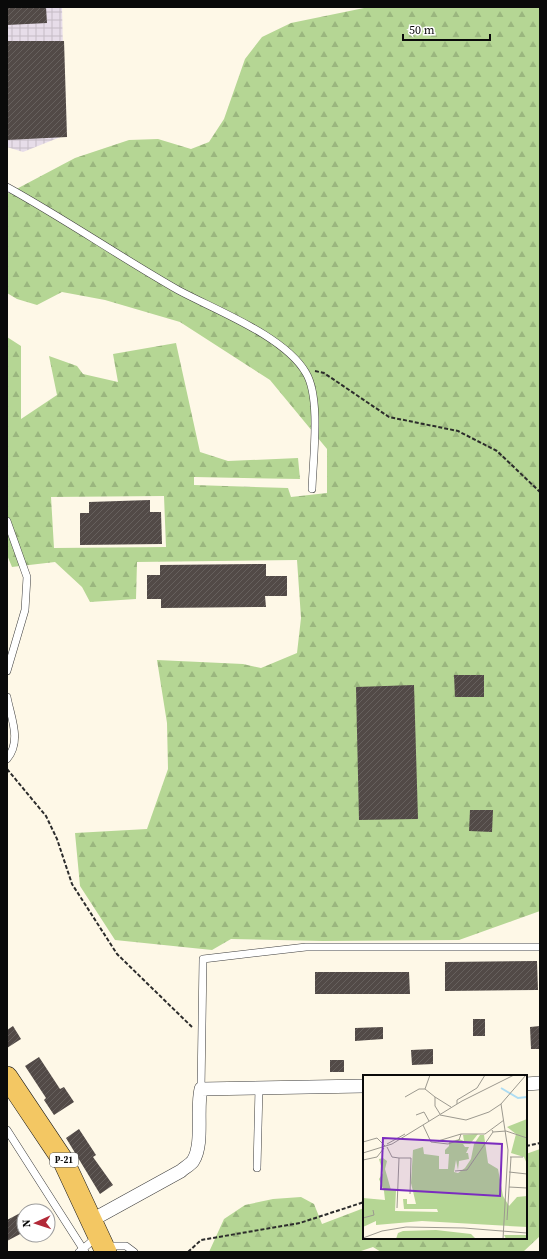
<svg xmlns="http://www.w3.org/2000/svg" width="547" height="1259" font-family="'Source Serif 4',serif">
<defs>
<pattern id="industrial-grid" width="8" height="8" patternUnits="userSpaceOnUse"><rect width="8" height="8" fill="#e7dde9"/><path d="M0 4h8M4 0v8" fill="none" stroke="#c5bcc6"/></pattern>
<pattern id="forest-firs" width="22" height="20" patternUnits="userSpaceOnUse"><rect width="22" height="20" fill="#b5d694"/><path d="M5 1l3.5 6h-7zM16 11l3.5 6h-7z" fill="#9ab67e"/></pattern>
<pattern id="building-hatch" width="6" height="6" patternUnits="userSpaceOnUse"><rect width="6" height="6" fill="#524a47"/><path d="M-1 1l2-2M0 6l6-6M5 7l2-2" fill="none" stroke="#66605d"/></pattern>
</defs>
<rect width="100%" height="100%" fill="#fef8e7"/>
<polygon fill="url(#industrial-grid)" points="7,7 62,7 64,98 63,136 23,152 7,147"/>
<g fill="url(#forest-firs)" fill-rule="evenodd">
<path d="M369,7H540V911L459,940L323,941L231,939L212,950L115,940L80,886L75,833L147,829L168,769L167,723L157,660L243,664L261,668L297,653L301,618L297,560L137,562L136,599L90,602L82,587L55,562L12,567L7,555V337L21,346V419L57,395L49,356L77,366L83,374L118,382L113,354L176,343L200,452L228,461L298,458L300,479L194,477V485L288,488L291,497L327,493V449L270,380L180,322L105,300L62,292L37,305L17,299L7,293V194L75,158L129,140L158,139L191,149L209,142L224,119L245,59L262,37L291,23ZM164,496L166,547L54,548L51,497Z"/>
<polygon points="540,1149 540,1236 523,1252 381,1252 373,1247 358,1252 209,1252 224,1219 245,1205 273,1199 301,1197 314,1204 322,1224 364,1208 364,1238 526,1238 526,1154"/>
</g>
<g fill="url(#building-hatch)">
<polygon points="7,7 46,7 47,23 7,25"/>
<polygon points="7,41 64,41 67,137 7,140"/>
<polygon points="150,500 150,512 161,512 162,544 80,545 80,513 89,513 89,502"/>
<polygon points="266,564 266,576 287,576 287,596 265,596 266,607 161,608 161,599 147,599 147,575 160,575 160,565"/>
<polygon points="454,675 484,675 484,697 455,697"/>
<polygon points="414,685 418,819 359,820 356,687"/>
<polygon points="470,810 493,810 492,832 469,831"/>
<polygon points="537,961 538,990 445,991 445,962"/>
<polygon points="315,972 409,972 410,994 315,994"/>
<rect x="473" y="1019" width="12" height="17"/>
<polygon points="13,1026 21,1039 7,1048 7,1030"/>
<polygon points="540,1026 540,1049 531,1049 530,1027"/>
<polygon points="383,1027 383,1039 355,1041 355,1028"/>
<polygon points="433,1049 433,1064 412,1065 411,1050"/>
<polygon points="39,1057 60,1089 64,1087 74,1102 54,1115 44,1100 46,1098 25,1066"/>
<rect x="330" y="1060" width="14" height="12"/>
<polygon points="79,1129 96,1155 93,1157 113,1185 100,1194 66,1138"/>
<polygon points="24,1211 24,1232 7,1241 7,1220"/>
</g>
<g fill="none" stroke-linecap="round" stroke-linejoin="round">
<defs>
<g id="service">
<path d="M7,187C65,219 120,257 178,290C215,310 285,336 306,373C321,398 313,459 312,489"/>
<polyline points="7,521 27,577 25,610 7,671"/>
<path d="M7,697C11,718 22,741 7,759"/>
<polyline points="201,1089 203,959 306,947 540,947"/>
<polyline points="7,1130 85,1252"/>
<polyline points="257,1168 259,1088"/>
<polyline points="106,1246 126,1246 134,1252"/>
<polyline points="79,1252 97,1237"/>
</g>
<g id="minor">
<polyline points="526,1084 540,1083"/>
<path d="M92,1220L181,1171C184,1168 190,1165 193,1161C204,1144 196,1109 201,1089L364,1086"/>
</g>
<polyline id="primary" points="7,1077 64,1162 106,1252"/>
</defs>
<use href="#service" stroke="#3d3d3d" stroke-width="8"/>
<use href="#minor" stroke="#3d3d3d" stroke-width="14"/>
<use href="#primary" stroke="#1b1b1b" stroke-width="22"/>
<g stroke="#2c2c2c" stroke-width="2" stroke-dasharray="4 2" stroke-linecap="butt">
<polyline points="315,371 324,373 389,417 458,431 497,451 540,492"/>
<polyline points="7,769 46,816 57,839 72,884 117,954 192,1027"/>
<polyline points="526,1146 540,1143"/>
<polyline points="188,1252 201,1240 300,1223 364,1202"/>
</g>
<use href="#service" stroke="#fff" stroke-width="7"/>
<use href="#minor" stroke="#fff" stroke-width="13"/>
<use href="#primary" stroke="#f3c763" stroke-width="21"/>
</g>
<g text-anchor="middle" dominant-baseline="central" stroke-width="4" stroke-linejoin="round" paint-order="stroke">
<rect fill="#fff" stroke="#545454" stroke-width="1" x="50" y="1153" width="28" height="14" rx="3"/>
<g font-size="9" font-weight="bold" fill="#0a0a0a">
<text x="64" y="1160">Р-21</text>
</g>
</g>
<g transform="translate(363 1075)">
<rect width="164" height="164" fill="#fef8e7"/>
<path d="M164,44V89L161,82L148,78L153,59L144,52ZM115,59L107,69H100L102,72H106L103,78H105L106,84L96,86L95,95L93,85L91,97L95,98L102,93L108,84L111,69L117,60H121L125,88L135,94L140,121L146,131L154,122L164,121V152L59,146L13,150V146L0,152V123L22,125L21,116L16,104L20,98L16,84L20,83L24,86L22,94L28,115H33L32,136L75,137L74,134H41L40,124H44V129H53L48,108L50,75L60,72L61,79L76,81V94H85L86,79H82V75L86,71V67L96,64L101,66L100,60ZM73,155L108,159L113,164H33L35,158L40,156ZM141,160H164V164H143Z" fill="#b5d694"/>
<path fill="none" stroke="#aeddf3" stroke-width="2" d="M138,13L155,23L164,22"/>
<path fill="none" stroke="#9c998f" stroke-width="1" d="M67,0L62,14L72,22V31L77,39M42,22L56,14H62M72,22L88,32M94,29V25L114,13L122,0M138,29L145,75L140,164M53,40L61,37L66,46M77,40L103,45L126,37L138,29L163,0M60,50L68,67L85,69L96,65L98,59H122L141,45M130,57L143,56L164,63M75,66L98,59M0,67L14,63L22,71M24,69L42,59M24,72L29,82L36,83L34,133M0,78L29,69L99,26L151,0M147,82H160M36,83H48L47,119M0,85L14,82L21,73M92,96L104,95L130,57L129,55M146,97L164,99M146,112L164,113M0,143L11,140L10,135M144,145L148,82M0,163L19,156L43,152L101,153L164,158"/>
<path fill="#7b2cbf" fill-opacity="0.15" stroke="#7b2cbf" stroke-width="2" d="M20,63L139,69L137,121L18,114Z"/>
<rect width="164" height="164" fill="none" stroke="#0a0a0a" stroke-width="2"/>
</g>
<rect width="547" height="1259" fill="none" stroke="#0a0a0a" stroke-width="16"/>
<g transform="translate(36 1223) rotate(267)"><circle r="19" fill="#ffffff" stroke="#9d9d9d"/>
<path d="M0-3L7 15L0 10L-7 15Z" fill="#b22938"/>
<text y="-6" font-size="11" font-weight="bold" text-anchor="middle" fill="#0a0a0a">N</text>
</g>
<path d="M403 34v6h87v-6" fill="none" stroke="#0a0a0a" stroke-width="2"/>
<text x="409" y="34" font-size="12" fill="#0a0a0a" stroke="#ffffff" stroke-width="3" paint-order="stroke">50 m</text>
</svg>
